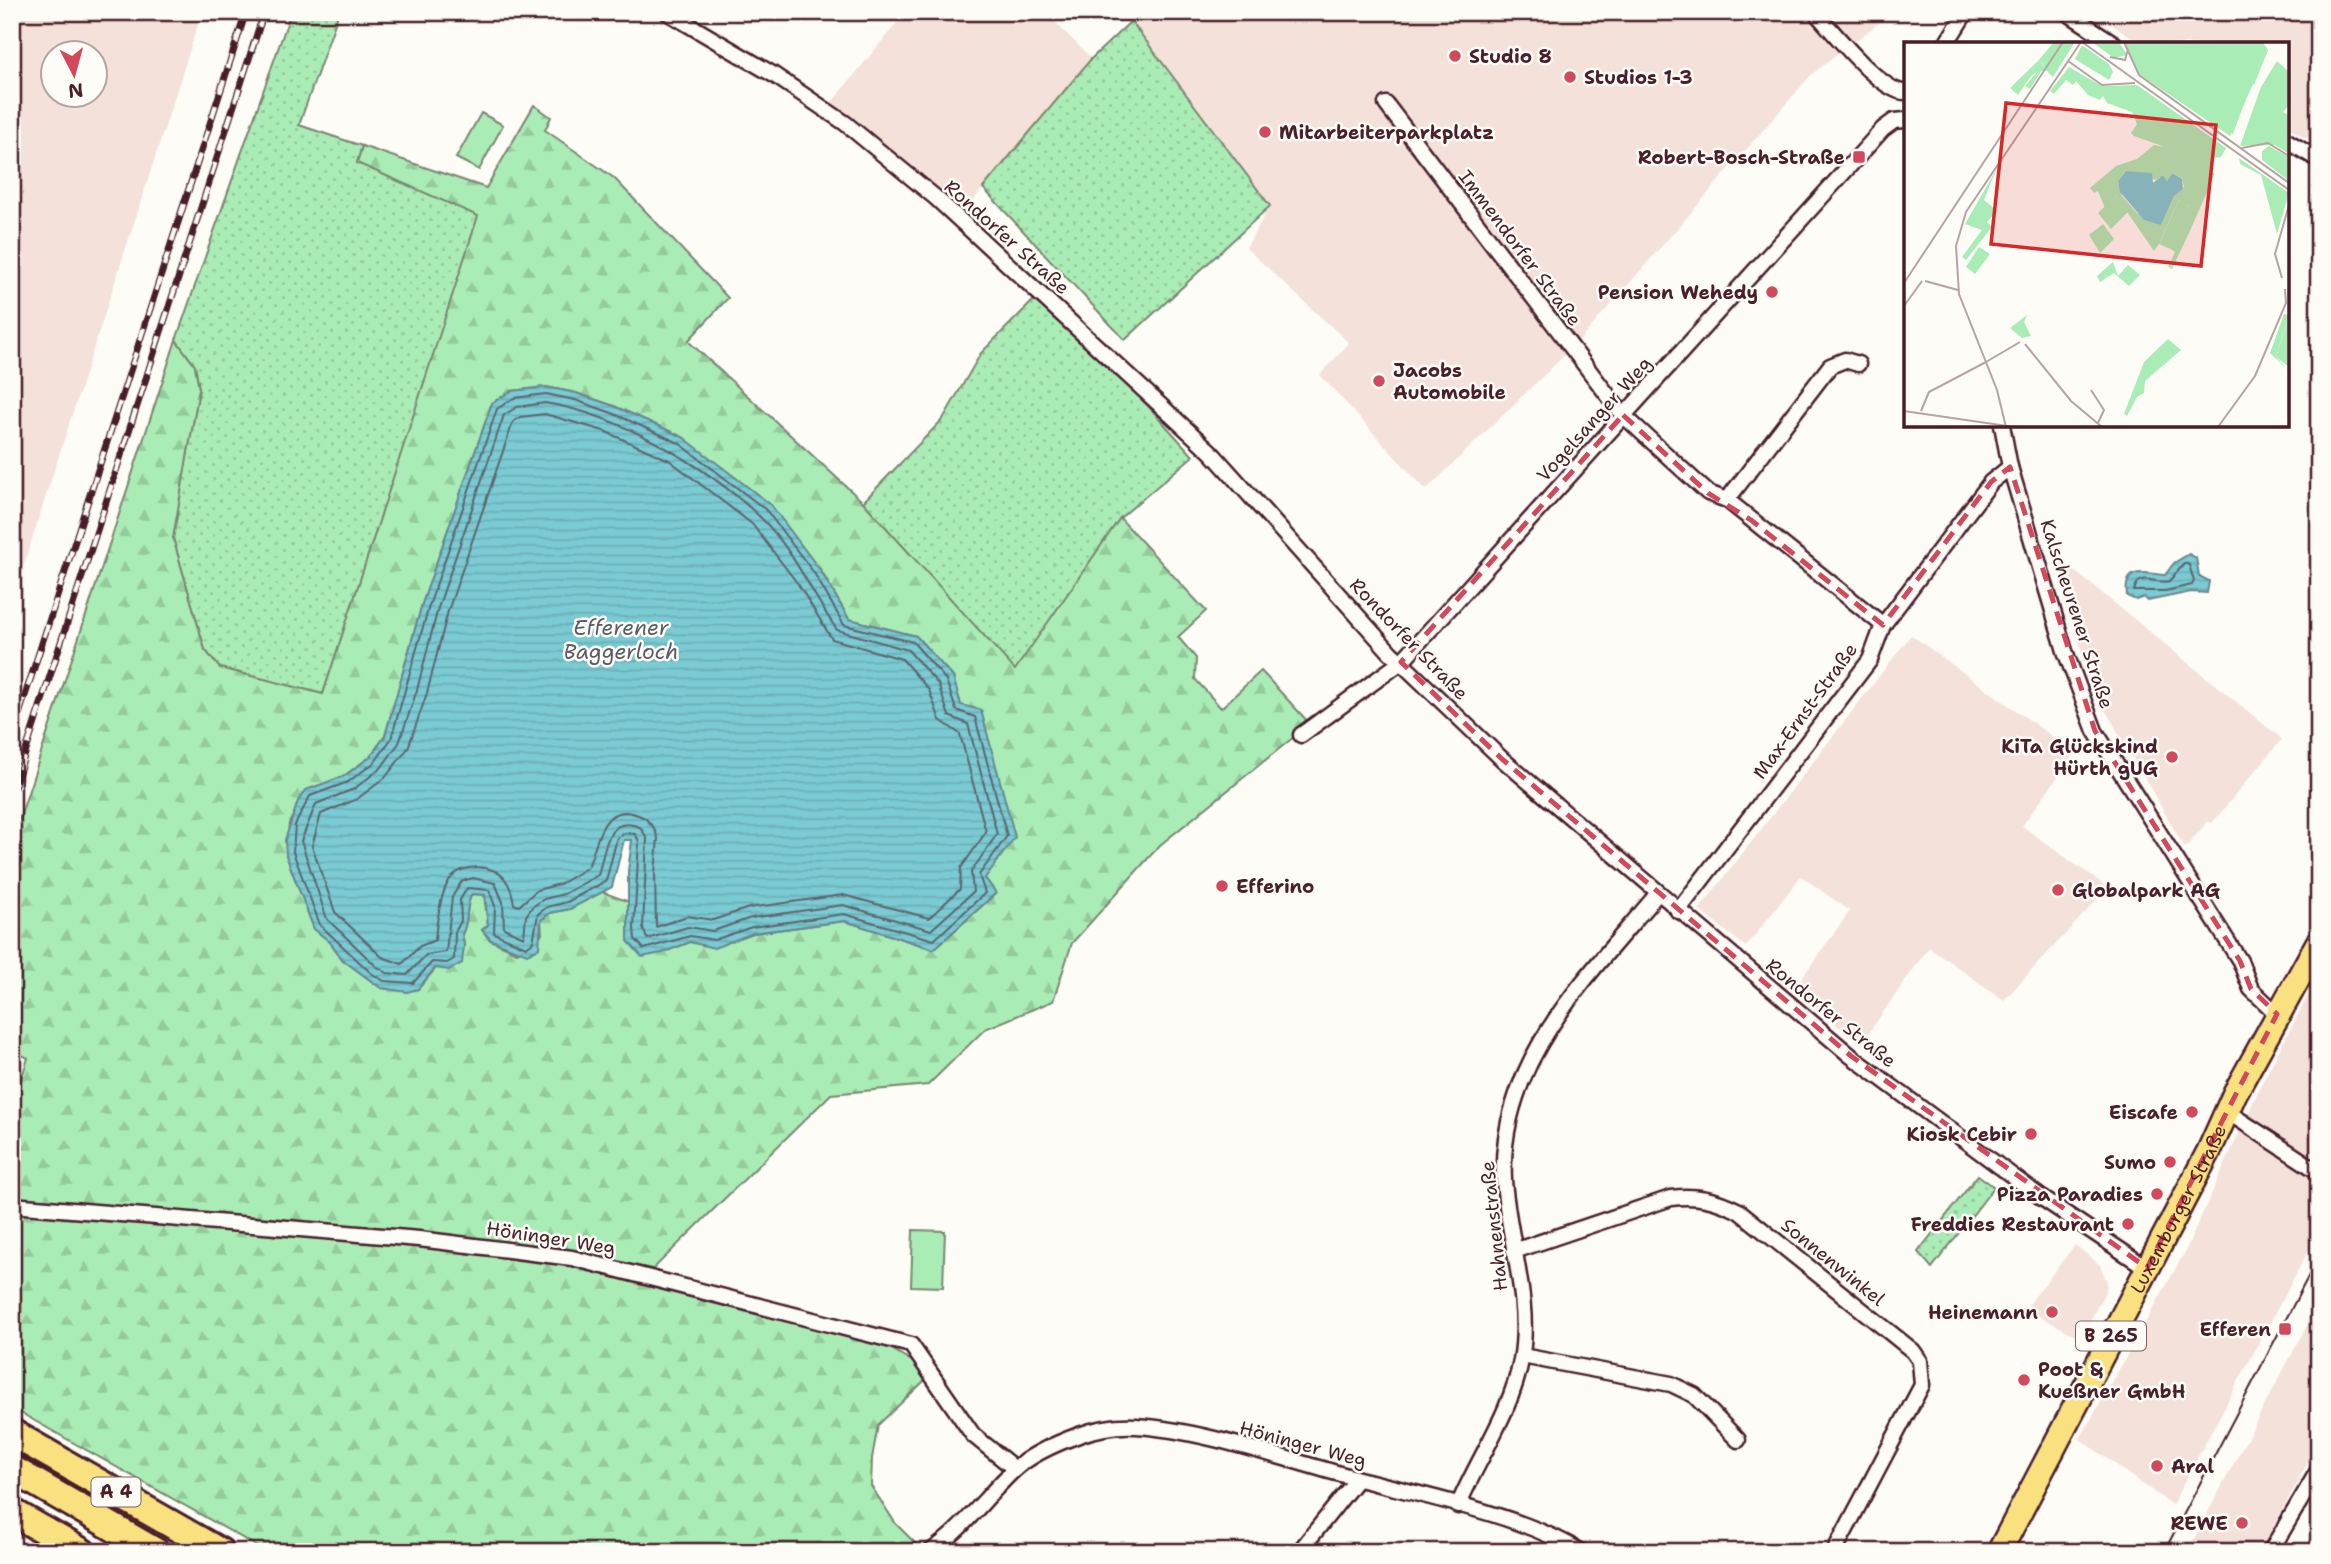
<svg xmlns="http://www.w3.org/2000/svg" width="2331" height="1564" font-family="'Shantell Sans',sans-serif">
<defs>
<pattern id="grass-dots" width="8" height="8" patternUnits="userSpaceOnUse" patternTransform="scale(1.75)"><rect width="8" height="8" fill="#aaecb5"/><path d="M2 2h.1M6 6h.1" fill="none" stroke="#94ca9c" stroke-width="1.8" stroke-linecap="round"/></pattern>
<pattern id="forest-firs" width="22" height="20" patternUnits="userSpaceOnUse" patternTransform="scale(1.75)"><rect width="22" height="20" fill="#aaecb5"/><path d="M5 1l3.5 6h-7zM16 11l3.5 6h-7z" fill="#94ca9c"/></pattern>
<pattern id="water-rules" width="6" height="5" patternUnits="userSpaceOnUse" patternTransform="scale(1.75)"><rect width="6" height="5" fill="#7acbd3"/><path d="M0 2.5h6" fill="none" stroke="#6baeb5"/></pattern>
</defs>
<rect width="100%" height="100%" fill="#fdfcf7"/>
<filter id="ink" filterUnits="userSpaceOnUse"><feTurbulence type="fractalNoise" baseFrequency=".0143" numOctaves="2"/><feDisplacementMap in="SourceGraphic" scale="14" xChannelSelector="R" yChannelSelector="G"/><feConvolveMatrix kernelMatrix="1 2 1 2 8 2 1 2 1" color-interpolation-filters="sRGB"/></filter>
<g filter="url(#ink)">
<g fill="#f3e1da" fill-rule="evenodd">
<path d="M12,12H202L12,601ZM94,52V94H52V52Z"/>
<polygon points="906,12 1045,12 1091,58 966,209 823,113"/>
<polygon points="1139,12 1893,12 1812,74 1578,342 1426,490 1320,375 1349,343 1246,248 1270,206 1131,21"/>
<polygon points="2091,12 2319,12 2319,145 2287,127 2287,44 2143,44"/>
<polygon points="2061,560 2282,739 2212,823 2208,821 2185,848 2100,701 2083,655 2058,565"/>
<polygon points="1911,635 2075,753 2022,826 2108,888 2004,1000 1929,947 1861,1044 1793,990 1850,911 1801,876 1746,947 1699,910"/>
<polygon points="2319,975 2319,1231 2172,1505 2080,1439 2185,1252 2261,1085"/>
<polygon points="2075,1245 2100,1265 2107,1282 2106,1290 2081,1338 2025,1309"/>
<polygon points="2319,1303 2319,1441 2260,1552 2187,1552"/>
</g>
<g fill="url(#grass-dots)" stroke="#7a8670" stroke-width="2">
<polygon points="291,12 339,12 299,125 362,146 357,163 479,216 323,694 220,668 205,650 173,538 199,389 195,366 176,340"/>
<polygon points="1131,21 1270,206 1125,340 983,188 1091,59"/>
<polygon points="1038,296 1115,369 1193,456 1120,518 1015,671 863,502 943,419 981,353"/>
<polygon points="1978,1175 1994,1187 1932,1268 1918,1252"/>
</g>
<g fill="url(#forest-firs)" stroke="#7a8670" stroke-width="2" fill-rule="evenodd">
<path d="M534,105L551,117L545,130L614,178L728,298L688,341L863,502L1015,670L1120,518L1206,611L1178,637L1196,658L1195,679L1221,708L1261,671L1310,724L1160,845L1072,943L1053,1001L985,1029L928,1085L831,1094L653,1269L582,1255L12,1201V1107L28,1058L12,1050V842L176,340L195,366L199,389L173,538L205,650L220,668L323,694L478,216L357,163L362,146L486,188ZM546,387L576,393L614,406L683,437L820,569L849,619L916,636L953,677L961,705L985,878L996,893L934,949L845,921L753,933L714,947L690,942L662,953L628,941L629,902L600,891L570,909L550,913L541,920L542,934L517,952L490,940L482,930L488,925L484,895L472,894C464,907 470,920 462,934L464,945L461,963L436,968L418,989L381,988L343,960L330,942L314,929L286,855L289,823L307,790L344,776L370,757L385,736L422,604L492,404L511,391Z"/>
<polygon points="12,1209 325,1236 571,1265 883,1344 915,1363 926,1379 878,1425 872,1458 871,1486 896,1524 919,1547 913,1552 267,1552 12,1408"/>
</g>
<g fill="#aaecb5" stroke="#7a8670" stroke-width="2">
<polygon points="481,113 503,125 479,170 456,158"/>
<polygon points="913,1230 945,1231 943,1287 911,1286"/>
</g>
<g fill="url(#water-rules)" stroke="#678690" stroke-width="2">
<path d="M546,387L576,393L614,406L683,437L771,505L820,570L849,619L916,636L953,677L961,705L981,710L1015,837L985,878L996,893L934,949L845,921L753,933L714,948L690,942L662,953L642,957L628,941V871L632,840H624L612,887L570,909L550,913L541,920L539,948L527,954L491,940L482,930L488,925L485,895L472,894C464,907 470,920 462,934L464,945L462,963L449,970L435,968L418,989L407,992L381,988L343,960L330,942L314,929L286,855L285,840L298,801L306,790L344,776L370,757L385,736L422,604L492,403L511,391Z"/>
<path d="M2189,554L2196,558L2199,576L2209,581L2207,593L2191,592L2148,601L2144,597L2136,600L2127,596C2123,564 2148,574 2165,575L2174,563Z"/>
</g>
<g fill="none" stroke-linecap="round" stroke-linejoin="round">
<g stroke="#5d646e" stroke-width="2">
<polygon points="546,394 575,400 612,413 679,443 766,510 814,573 844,625 913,642 946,680 956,710 975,717 1007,836 979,875 985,893 934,940 844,914 752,927 714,940 690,936 644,949 635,939 634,928 639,841 635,834 625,833 617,838 606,881 567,902 547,907 538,914 533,942 526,947 494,933 495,906 489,890 467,888 460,900 461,921 455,932 454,959 447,963 432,962 413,983 384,981 371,973 320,925 293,852 295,825 310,796 348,782 375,762 391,739 429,606 497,409 514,398"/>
<path d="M545,403C620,415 704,464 759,516C793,548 811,593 837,630L908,650L938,684L949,716L968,724L997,834L971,872L973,892L931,930L843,905L751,918L713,931L688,927L647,939L643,928L647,838L640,827C605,813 605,853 598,875L564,894L544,899L532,907L526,916L524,937L504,928L503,902L495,883L473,878L462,881L452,897L446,952L426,955L407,975L387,973L376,966L327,919L301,841L316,804L354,789L381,768L399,743L417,690L438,608L504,415L517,407Z"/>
<path d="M545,414L604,431L669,460L752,524L798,584L832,639L902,659L929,690L940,720L960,734L986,832L961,868L960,889L929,918L843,895L749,908L713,920L687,916L656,927L655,873L658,838L654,828L645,818C602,796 599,840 588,867L560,884L537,890L519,906L514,904C513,896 510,886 505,879C493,864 463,863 451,878C441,889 436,925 435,940L420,946L402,964L382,957L335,912L312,846L321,814L357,799L385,778L408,748L427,693L448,611L513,422L520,417Z"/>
<path d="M2185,563L2189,565L2194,581L2192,585L2165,591H2134C2139,570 2154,585 2169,581Z"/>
</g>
<defs>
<g id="street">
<polyline points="667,12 774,75 845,123 936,198 1211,452 1390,652 1502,759 1851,1056 2042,1198 2147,1268"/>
<path d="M1815,12C1833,31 1882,94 1906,92"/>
<polyline points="2066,12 2115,44"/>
<polyline points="1946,44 1966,12"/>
<polyline points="1386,104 1623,415 1708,493 1727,500 1883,625"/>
<polyline points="2287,141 2319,160"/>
<polyline points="2002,425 2010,467 2065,651 2095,731 2240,961 2251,989 2277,1014"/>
<polyline points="1727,500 1830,366 1845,360 1858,364"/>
<polyline points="1301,735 1401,662 1883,129 1894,121 1906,120"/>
<polyline points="1678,911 1870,660 1883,625 1991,482 2010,467"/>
<polyline points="2226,1111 2319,1172"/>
<polyline points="12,1205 419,1239 572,1258 911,1345 973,1435 1015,1469"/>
<path d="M1514,1251L1671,1198C1697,1195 1715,1199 1739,1211L1913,1351L1920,1361L1922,1385L1834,1552"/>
<polyline points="1522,1356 1671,1384 1694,1395 1738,1440"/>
<path d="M1458,1506C1478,1458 1512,1411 1521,1360C1532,1301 1508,1239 1504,1180C1498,1062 1588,977 1658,893"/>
<path d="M930,1552C963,1530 985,1497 1014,1470C1031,1454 1057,1443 1079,1435C1098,1428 1117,1425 1136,1426C1202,1430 1280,1458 1344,1475C1414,1494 1521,1514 1581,1552"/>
<polyline points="1299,1552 1357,1479"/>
<polyline points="2270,1552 2319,1469"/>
</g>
<g id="primary">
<path id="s1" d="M1999,1552L2209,1151L2235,1093L2319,941"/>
</g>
<g id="highway">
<polyline points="12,1433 220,1552"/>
<polyline points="12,1469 156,1552"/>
<polyline points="12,1512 82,1552"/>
</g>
</defs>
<use href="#street" stroke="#4a1f2b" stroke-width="19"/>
<use href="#primary" stroke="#4a1f2b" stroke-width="28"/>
<use href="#highway" stroke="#4a1f2b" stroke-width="32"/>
<use href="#street" stroke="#fdfcf7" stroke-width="14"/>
<use href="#primary" stroke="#fae180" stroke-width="23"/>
<use href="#highway" stroke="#fae180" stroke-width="26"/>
<polyline stroke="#4a1f2b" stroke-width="2" points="2164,1552 2319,1256"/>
<defs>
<g id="rail">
<polyline points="12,736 246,12"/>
<polyline points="12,794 264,12"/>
</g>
</defs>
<use href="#rail" stroke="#4a1f2b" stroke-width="7"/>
<use href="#rail" stroke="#fdfcf7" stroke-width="4.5" stroke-dasharray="13" stroke-linecap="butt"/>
</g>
</g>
<path fill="none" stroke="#d1495b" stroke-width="5" stroke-dasharray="14 9" stroke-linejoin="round" d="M1623,415L1708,493L1751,520L1883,625L1991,482L2010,467L2095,731L2240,961L2251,989L2277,1014L2147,1268L1851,1056L1502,759L1401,662Z"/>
<g fill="#d1495b" stroke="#fdfcf7" stroke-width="2.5">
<circle cx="1455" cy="56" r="7"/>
<circle cx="1570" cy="77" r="7"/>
<circle cx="1265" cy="132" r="7"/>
<rect x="1852" y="150" width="14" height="14" rx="3.5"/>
<circle cx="1772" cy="292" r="7"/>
<circle cx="1379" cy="381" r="7"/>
<circle cx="2172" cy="757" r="7"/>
<circle cx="1222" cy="886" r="7"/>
<circle cx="2058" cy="890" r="7"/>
<circle cx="2192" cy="1112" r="7"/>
<circle cx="2031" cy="1134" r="7"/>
<circle cx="2170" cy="1162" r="7"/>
<circle cx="2157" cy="1194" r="7"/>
<circle cx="2128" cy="1224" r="7"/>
<circle cx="2052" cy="1312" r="7"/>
<rect x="2278" y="1322" width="14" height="14" rx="3.5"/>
<circle cx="2024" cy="1380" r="7"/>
<circle cx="2157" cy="1466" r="7"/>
<circle cx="2242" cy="1523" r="7"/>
</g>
<g text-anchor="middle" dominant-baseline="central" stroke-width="5" stroke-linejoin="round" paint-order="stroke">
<g fill="#fdfcf7" stroke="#806168" stroke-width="2">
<rect x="2076" y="1321.5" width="70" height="29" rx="5"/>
<rect x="91.5" y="1477.5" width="49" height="29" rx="5"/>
</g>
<g font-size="18" font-weight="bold" fill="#4a1f2b">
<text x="2111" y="1336">B 265</text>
<text x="116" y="1492">A 4</text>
</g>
<g font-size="19" font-weight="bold" fill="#4a1f2b" stroke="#fdfcf7" text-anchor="end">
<text x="1469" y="56" text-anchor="start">Studio 8</text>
<text x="1584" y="77" text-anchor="start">Studios 1-3</text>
<text x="1279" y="132" text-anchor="start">Mitarbeiterparkplatz</text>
<text x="1845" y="157">Robert-Bosch-Straße</text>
<text x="1758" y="292">Pension Wehedy</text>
<text x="1393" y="370" text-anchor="start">Jacobs<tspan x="1393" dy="22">Automobile</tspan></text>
<text x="2158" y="746">KiTa Glückskind<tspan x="2158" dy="22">Hürth gUG</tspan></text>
<text x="1236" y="886" text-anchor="start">Efferino</text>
<text x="2072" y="890" text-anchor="start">Globalpark AG</text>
<text x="2178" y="1112">Eiscafe</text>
<text x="2017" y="1134">Kiosk Cebir</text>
<text x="2156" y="1162">Sumo</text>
<text x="2143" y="1194">Pizza Paradies</text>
<text x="2114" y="1224">Freddies Restaurant</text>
<text x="2038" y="1312">Heinemann</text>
<text x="2271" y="1329">Efferen</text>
<text x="2038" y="1369" text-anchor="start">Poot &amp;<tspan x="2038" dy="22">Kueßner GmbH</tspan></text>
<text x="2171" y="1466" text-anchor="start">Aral</text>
<text x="2228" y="1523">REWE</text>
</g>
<g font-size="19" fill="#4a1f2b" stroke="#fdfcf7">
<text transform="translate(1007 237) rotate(42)">Rondorfer Straße</text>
<text transform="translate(1520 248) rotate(53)">Immendorfer Straße</text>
<text transform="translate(1594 419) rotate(-48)">Vogelsanger Weg</text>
<text transform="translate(2077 614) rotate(72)">Kalscheurener Straße</text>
<text transform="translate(1409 639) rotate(46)">Rondorfer Straße</text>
<text transform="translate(1805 711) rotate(-54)">Max-Ernst-Straße</text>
<text transform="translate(1831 1013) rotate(39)">Rondorfer Straße</text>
<text stroke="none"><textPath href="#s1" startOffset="387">Luxemburger Straße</textPath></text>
<text transform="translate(1494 1226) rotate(-96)">Hahnenstraße</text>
<text transform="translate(551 1238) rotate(9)">Höninger Weg</text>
<text transform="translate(1833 1262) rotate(39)">Sonnenwinkel</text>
<text transform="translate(1303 1444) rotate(15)">Höninger Weg</text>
</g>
<g font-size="21" font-style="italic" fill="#5b5b66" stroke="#fdfcf7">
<text x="621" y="628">Efferener<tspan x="621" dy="24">Baggerloch</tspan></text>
</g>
</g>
<g transform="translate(1904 42)">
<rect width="385" height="385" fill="#fdfcf7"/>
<path d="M221,0H358L364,8L326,94L235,32ZM212,154L224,170L207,187L194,171ZM275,158L284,161L287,174L285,191L268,227L264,225L271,210L256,200ZM199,182L210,197L196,211L185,193ZM75,205L86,212L71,232L62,225ZM209,220L214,234L224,223L236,233L225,244L210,231L196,240L193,234ZM123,273L120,280L127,294L118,296L106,286ZM264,297L277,308L241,339L240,351L233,355L223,374L220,372L240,320Z" fill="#aaecb5"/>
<path d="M150,0H171L149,35L142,28L134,30L140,22L134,19ZM188,0H215L223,13L210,16ZM221,0H235L243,10L256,13L232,11L279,57L236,27ZM336,0H358L364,8L350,43L331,24L328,8ZM178,3L205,22L209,30L205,38L171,17ZM260,19L296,49L297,67L278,50L281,43L274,45L251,23ZM373,19L385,30V63L373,47L361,40L357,64L378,89H385V112L371,103L336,104L357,45ZM165,25L198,44L233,43L322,106L317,115L310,116L305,128L311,132L285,191V163L275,158L256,199L266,207L255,202L250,209L212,154L201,166L194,149L190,151L186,146L212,124L233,117L250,103L261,105L230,94L227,91L233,82L228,70L203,61L199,54L196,58L184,53L172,39L169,43L162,38L150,52L146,49ZM222,129L252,138L259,133L263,139L270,131L278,137L280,145L270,154L257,183L233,171L218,154L214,139ZM343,53L329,92L300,73L302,59L309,55L326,59ZM365,104L385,115V139L358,118V109ZM335,116L385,151L373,192L357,133L336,122ZM92,128L80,158L93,169L83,180L88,185L62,218L58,215L78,188L61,182ZM380,272L385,273L372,315L385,329L366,311Z" fill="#aaecb5" fill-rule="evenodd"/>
<path d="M134,19L139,22L136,31L126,47L121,44L133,30L127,34L114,53L106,46ZM368,33L385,63L379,70L385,73V89H378L354,66L361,40ZM385,274V325L372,315Z" fill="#aaecb5"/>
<path d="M222,129L248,131L249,141L259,133L263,139L269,131L278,137L279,147L270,154L257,183L240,178L216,150L214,139Z" fill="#7acbd3"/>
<path fill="none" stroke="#b5a4a5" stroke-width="2" d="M178,0L385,148M220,0L235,33L385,141M206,15L221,18L224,7M164,19L198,43L231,41M338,106L364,101L385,114M378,236L371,212L385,163M21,239L54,248M0,241L159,0M0,264L18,239M121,302L167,359L198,385M82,320L116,300M187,348L200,368L194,381M0,369L110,385M17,369L25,350L82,320M102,385L93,348L55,252L52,204L62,170L177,0M314,385L351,334L382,261L381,247"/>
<path fill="#d62828" fill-opacity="0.15" stroke="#d62828" stroke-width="3.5" d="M102,61L312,83L297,224L87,202Z"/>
<rect width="385" height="385" fill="none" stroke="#4a1f2b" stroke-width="3.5"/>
</g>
<rect width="2331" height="1564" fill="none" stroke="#fdfcf7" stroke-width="42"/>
<rect x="21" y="21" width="2289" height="1522" fill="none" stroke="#4a1f2b" stroke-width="2.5" filter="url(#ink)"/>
<g transform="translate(74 74) rotate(174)"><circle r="33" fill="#fdfcf7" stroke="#b5a4a5" stroke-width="2"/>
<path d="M0-5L12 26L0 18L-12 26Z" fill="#d1495b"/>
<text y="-10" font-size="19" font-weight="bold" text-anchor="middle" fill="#4a1f2b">N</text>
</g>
</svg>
